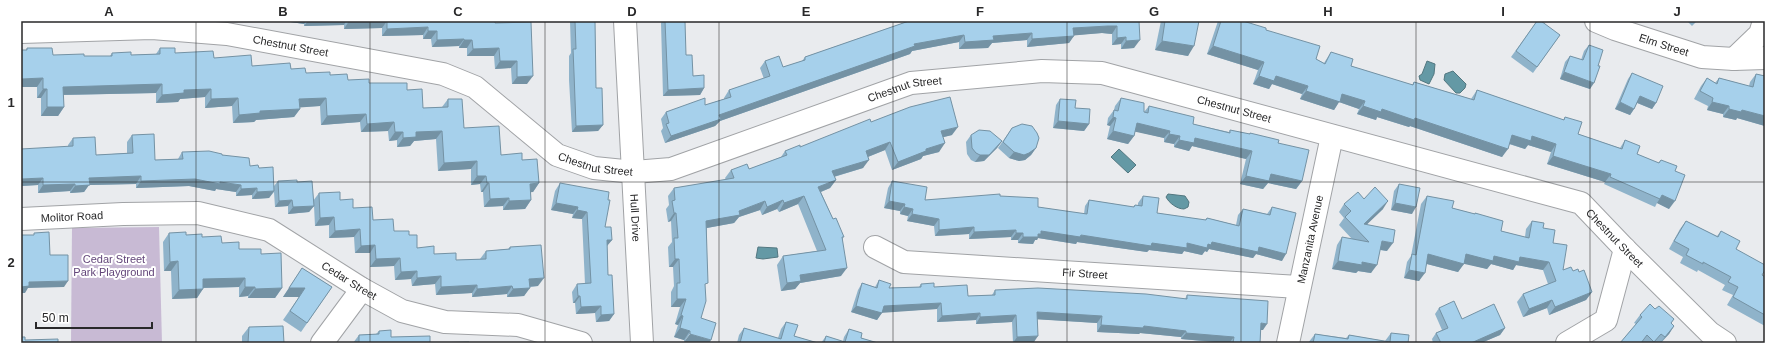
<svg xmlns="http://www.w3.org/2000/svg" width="1786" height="364" font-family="Arial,sans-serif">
<rect width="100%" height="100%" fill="#e9ebee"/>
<polygon fill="#c8bad4" points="159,227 162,343 71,343 72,228"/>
<g fill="#6499a5" stroke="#527780">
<polygon points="1427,61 1435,64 1434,74 1429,84 1420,80 1419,76 1422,74"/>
<polygon points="1453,71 1466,84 1465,88 1460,93 1456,93 1444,80 1445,74"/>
<polygon points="1119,149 1136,165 1128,173 1111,157"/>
<path d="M1168,194L1185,196L1189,202L1188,207L1184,209C1177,209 1169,203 1166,197Z"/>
<polygon points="758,247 777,248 778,257 763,259 756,258"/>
</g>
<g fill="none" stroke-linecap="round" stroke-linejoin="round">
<defs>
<g id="minor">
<path id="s1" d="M625,21L642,343"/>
<path id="s2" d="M1596,21L1615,29L1702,57L1734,59L1765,58"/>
<path id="s3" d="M21,32L152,28L227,34L443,74L475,87L557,155L594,168L634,172L671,169L911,83L1042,71L1102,73L1581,203L1625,249L1710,333L1725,343"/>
<polyline points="1734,59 1760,34 1764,21"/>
<path id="s4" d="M21,219L123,214L198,213L269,230L362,289L402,311L445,322L518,325L581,343"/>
<path id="s5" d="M875,247L904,262L1299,287"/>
<polyline points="322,343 362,289"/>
<path id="s6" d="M1288,343L1332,136"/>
<polyline points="1567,343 1606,320 1625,249"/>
</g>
</defs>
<use href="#minor" stroke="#a1a3a6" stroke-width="24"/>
<use href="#minor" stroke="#fff" stroke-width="22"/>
</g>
<g fill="#8fb3ca">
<polygon points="284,21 495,21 495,23 531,22 527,84 512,84 511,68 495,69 494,56 467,56 467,48 459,48 459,46 432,47 431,39 423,39 423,35 382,36 382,28 344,29 344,25 304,26 304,24"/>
<polygon points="570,21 595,21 596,88 603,125 598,131 572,132 569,80 569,56 571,53"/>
<polygon points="662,21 665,21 686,55 693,76 704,88 700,95 663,96 661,23"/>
<polygon points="909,21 1139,21 1134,48 1121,49 1121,44 1112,45 1112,34 1102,33 1074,35 1069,43 1027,47 1027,40 992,43 988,48 959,49 959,42 912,51 910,54 720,121 715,126 665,143 661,131 663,128 661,119 666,112 705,105 724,99 724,98 729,90 764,79 760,68 765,61 783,67 802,61 805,57"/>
<polygon points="1161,21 1199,21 1188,56 1155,50"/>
<polygon points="1218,21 1243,21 1266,30 1316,59 1324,63 1331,52 1351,66 1412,85 1414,82 1471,99 1477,90 1563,120 1565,117 1578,134 1620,148 1625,140 1637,154 1658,163 1661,160 1675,171 1669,209 1657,203 1655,207 1604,184 1605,182 1547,164 1551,152 1528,145 1525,149 1509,144 1502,157 1410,126 1409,127 1377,117 1376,120 1357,114 1359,109 1339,102 1334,110 1300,99 1302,94 1272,84 1269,89 1253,84 1258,70 1207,54"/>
<polygon points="1537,21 1560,35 1533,73 1511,57"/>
<polygon points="1687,21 1697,21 1692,26"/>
<polygon points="1589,45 1598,66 1590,89 1560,79 1565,62 1570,56 1581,60 1584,51"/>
<polygon points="27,48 53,55 84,56 110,56 112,53 131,55 156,54 160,48 175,53 214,58 252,66 291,69 306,73 330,75 348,80 369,83 407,90 423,108 442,107 448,99 464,128 501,155 522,160 539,183 533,192 531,192 531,200 525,209 503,210 503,206 484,207 483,192 481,192 480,184 471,185 471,169 438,171 436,139 414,141 410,146 397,147 397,140 389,141 388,131 361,132 360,122 321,125 320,106 299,107 300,109 294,117 256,120 254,122 233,123 232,106 205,108 205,97 180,99 178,102 156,103 156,93 63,95 64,107 58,116 41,116 41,98 37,98 37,87 26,50"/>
<polygon points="1632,73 1656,103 1652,109 1637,103 1634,109 1630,115 1615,109 1628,79"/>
<polygon points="1756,74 1765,76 1765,126 1737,118 1736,120 1723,117 1723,114 1707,110 1708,106 1694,99 1701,86 1707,78 1715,83 1719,78 1749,86 1750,82"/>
<polygon points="1121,98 1144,112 1149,106 1193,124 1229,132 1230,130 1249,134 1250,133 1278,143 1302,181 1296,189 1268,183 1263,189 1240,184 1246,159 1192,146 1189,151 1174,147 1174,144 1164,142 1164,138 1135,131 1134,136 1128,144 1107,139 1110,126 1107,125 1108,118 1114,110 1115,106"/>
<polygon points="1060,99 1089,124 1084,131 1053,128 1056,105"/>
<polygon points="871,122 952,135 943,137 939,152 923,156 921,159 892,170 885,150 868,157 863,168 834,177 836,180 830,188 821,192 833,219 843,238 841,276 800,283 795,289 781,291 777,265 783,256 817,251 798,204 779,212 777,209 762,215 760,210 739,217 734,223 707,228 705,287 701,318 684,342 684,340 674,337 678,325 675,324 680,307 671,307 671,292 674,286 673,267 669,267 668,247 672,242 671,221 668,222 666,209 669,205 668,196 674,188 726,180 725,178 731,170 749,169 781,157 785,151 800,147"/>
<polygon points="1012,128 1036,148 1031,155 1025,160 1019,161 1009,158 998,148"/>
<polygon points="132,135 155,160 178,159 182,152 222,155 250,166 259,168 274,186 278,181 297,182 313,201 319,193 340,200 373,220 394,231 409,235 417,248 434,254 456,260 480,259 486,251 508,249 510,247 538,286 530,287 524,296 507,297 507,294 472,297 472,293 436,295 435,284 412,286 411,279 395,280 394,266 370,267 370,253 355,253 354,237 329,238 329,225 315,226 314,206 309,212 288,214 288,206 275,207 274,192 269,198 252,199 252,195 236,196 236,192 216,189 215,191 189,186 136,188 136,184 89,185 84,192 70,193 70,191 38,193 38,185 21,186 68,146 68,145 73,138 96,155 127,153 127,142"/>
<polygon points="971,135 1002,141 997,148 984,161 975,162 971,160 967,154 966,142"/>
<polygon points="892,181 925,200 1000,196 1038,207 1084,214 1085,206 1089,200 1133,207 1135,205 1138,205 1138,203 1143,196 1157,213 1205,220 1207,218 1236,225 1238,215 1243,209 1267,214 1272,207 1282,261 1256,254 1253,258 1209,249 1207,252 1205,251 1202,255 1184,251 1182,254 1149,250 1147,252 1077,242 1076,244 1038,238 1037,240 1035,240 1033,244 1018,243 1018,240 1011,240 1011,237 969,239 969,234 935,236 934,226 907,221 908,216 900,214 900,211 884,208 888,188"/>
<polygon points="560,183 608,200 605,227 612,240 607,246 608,275 614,314 609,321 596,322 595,313 576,314 575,303 573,303 572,292 577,284 585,284 582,219 572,218 573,214 551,210 555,191"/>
<polygon points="1399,184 1412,214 1391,210 1394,191"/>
<polygon points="1427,196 1452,208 1475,214 1475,213 1501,231 1525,237 1526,229 1532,221 1543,228 1553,243 1563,270 1579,272 1592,292 1586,300 1549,315 1547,308 1523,317 1517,302 1523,294 1548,284 1543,270 1516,265 1513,270 1491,264 1487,269 1464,263 1458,272 1427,264 1419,281 1404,278 1407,262 1411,256 1421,204"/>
<polygon points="1364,199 1383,209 1367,224 1387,251 1380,250 1371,273 1358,271 1356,273 1332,269 1337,245 1342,237 1352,239 1339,225 1344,218 1339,212 1344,204"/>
<polygon points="1686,221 1717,236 1721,231 1736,249 1762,275 1765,277 1765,326 1727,305 1733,295 1722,290 1725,285 1698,270 1697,272 1680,263 1683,257 1669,249 1680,229"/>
<polygon points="169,233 202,237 222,243 239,249 261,254 282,288 275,298 248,298 248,296 239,297 239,287 203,288 197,298 172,299 171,271 164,271 163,242"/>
<polygon points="302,268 332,287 301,332 283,320 299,297 283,297"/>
<polygon points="879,280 889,288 919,287 921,284 968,296 992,295 995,290 1185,299 1187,295 1263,330 1261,330 1260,343 1224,343 1181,339 1181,337 1140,333 1139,334 1097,332 1097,323 1037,319 1034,342 1013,343 1012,322 976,324 976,320 937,322 937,309 882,312 877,320 851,312 858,290 862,283 875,287"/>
<polygon points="1439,308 1462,319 1505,328 1500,335 1481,343 1433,343 1432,339 1436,333 1442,330 1435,314"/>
<polygon points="1655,309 1674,319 1671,323 1674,326 1669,334 1661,343 1657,343 1655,342 1654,343 1620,343 1636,324 1634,323 1640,315"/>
<polygon points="786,322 794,336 818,343 737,343 739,335 744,328 778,338 781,329"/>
<polygon points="249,327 284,343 242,343 242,336"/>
<polygon points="849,329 861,338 878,343 824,343 843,341 844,337"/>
<polygon points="379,331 391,337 430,343 469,343 353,343 359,335 376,334"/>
<polygon points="1391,333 1408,343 1308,343 1315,334 1346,338 1349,335 1385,341"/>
<polygon points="826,336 824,343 821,343"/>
</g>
<g fill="#7492a4">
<polygon points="284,21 306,21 304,24"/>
<polygon points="308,21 346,21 344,25 304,26"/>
<polygon points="349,21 387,21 382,28 344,29"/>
<polygon points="1108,26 1117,26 1112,34 1102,33 1068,36 1073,28"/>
<polygon points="428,27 423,35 382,36 387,29"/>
<polygon points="428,31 437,31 431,39 423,39"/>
<polygon points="1032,33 1027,40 992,43 988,48 959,49 965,42 993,36"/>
<polygon points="964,35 959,42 912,51 910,54 720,121 715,126 665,143 671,136 719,115 914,44"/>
<polygon points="1074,36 1069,43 1027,47 1032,39"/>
<polygon points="1126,37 1121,44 1112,45 1117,38"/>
<polygon points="464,39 459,46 432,47 437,40"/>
<polygon points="464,40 472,40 467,48 459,48"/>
<polygon points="1140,40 1134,48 1121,49 1126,41"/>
<polygon points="1162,41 1194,46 1188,56 1155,50"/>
<polygon points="1213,46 1264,62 1258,70 1207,54"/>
<polygon points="499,48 494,56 467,56 473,49"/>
<polygon points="500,61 517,61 511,68 495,69"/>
<polygon points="1564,72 1594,83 1590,89 1560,79"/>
<polygon points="533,76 527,84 512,84 517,77"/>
<polygon points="1259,76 1276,76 1308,86 1302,94 1272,84 1269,89 1253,84"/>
<polygon points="43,78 37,87 21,87 21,79"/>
<polygon points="162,84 156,93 57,95 63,87"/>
<polygon points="704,88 700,95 663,96 668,90"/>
<polygon points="43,89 47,89 41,98 37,98"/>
<polygon points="211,89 205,97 180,99 178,102 156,103 162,95 184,90"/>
<polygon points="1306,91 1342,94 1365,101 1359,109 1339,102 1334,110 1300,99"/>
<polygon points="1640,96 1656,103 1652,109 1635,102"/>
<polygon points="238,98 232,106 205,108 211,99"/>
<polygon points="326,98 320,106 293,108 299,99"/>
<polygon points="1620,102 1634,109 1630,115 1615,109"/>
<polygon points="1712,102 1729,106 1723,114 1707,110"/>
<polygon points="1363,106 1382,109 1415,118 1508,149 1502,157 1410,126 1409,127 1377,117 1376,120 1357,114"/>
<polygon points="47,107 64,107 58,116 41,116"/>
<polygon points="300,109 294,117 256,120 254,122 233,123 239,115 260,111"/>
<polygon points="1729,109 1742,110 1765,116 1765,126 1737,118 1736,120 1723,117"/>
<polygon points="366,114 360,122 321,125 327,116"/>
<polygon points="1113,117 1116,118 1110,126 1107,125"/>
<polygon points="1058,121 1089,124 1084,131 1053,128"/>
<polygon points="394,122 388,131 361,132 367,124"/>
<polygon points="1137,123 1170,131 1164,138 1132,131"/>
<polygon points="603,125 598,131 572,132 576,126"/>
<polygon points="958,127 952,135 936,139 941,131"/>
<polygon points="442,131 436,139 414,141 410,146 397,147 403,138 416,132"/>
<polygon points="1113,131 1134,136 1128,144 1107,139"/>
<polygon points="395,132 403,132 397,140 389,141"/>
<polygon points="1169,134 1180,136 1174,144 1164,142"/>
<polygon points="1512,135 1532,136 1556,144 1551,152 1528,145 1525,149 1507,143"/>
<polygon points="1195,138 1252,151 1246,159 1192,146 1189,151 1174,147 1179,140"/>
<polygon points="1002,141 997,148 984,161 975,162 980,155"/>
<polygon points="890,142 885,150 860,160 866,151"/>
<polygon points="945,143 939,152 923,156 921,159 892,170 898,162 926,149"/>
<polygon points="1036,148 1031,155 1025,160 1019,161 1009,158 1014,152"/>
<polygon points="1553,156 1611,174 1605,182 1547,164"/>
<polygon points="869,160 863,168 826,179 832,171"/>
<polygon points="477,161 471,169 438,171 444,163"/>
<polygon points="1271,174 1302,181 1296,189 1268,183 1263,189 1240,184 1246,176"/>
<polygon points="141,176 136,184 89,185 84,192 70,193 75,186 89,178"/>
<polygon points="477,176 486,176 480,184 471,185"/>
<polygon points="43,178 38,185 21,186 21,179"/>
<polygon points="195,179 241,185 236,192 216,189 215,191 189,186 136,188 141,181"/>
<polygon points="836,180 830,188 813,195 818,187"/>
<polygon points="487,183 489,183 483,192 481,192"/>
<polygon points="539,183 533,192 524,193 530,184"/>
<polygon points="75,184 70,191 38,193 43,185"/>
<polygon points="257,188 252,195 236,196 241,189"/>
<polygon points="274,191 269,198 252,199 257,192"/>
<polygon points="1662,195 1675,201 1669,209 1657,203"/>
<polygon points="804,196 798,204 779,212 784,203"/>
<polygon points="509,198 503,206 484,207 490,199"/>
<polygon points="292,200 288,206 275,207 279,201"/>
<polygon points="531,200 525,209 503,210 509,201"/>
<polygon points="783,200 777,209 762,215 767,207"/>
<polygon points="765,201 760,210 739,217 734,223 701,229 706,221 739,211"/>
<polygon points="889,201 905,204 900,211 884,208"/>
<polygon points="1388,201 1383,209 1359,232 1364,224"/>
<polygon points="556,203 578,207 573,214 551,210"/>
<polygon points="1395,203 1416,207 1412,214 1391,210"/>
<polygon points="314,206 309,212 288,214 293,207"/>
<polygon points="904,207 913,209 908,216 900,214"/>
<polygon points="577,210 587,212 582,219 572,218"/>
<polygon points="674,213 676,213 671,221 668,222"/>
<polygon points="912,214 939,219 934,226 907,221"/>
<polygon points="334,217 329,225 315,226 320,218"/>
<polygon points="974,227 969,234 935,236 939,230"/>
<polygon points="360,229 354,237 329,238 335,231"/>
<polygon points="1016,230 1011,237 969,239 974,232"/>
<polygon points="1041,231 1152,243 1208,244 1212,242 1259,247 1286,254 1282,261 1256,254 1253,258 1209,249 1207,252 1205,251 1202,255 1184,251 1182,254 1149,250 1147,252 1077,242 1076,244 1038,238 1037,240 1035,240 1033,244 1018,243 1023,237 1038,234"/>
<polygon points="1016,233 1023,233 1018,240 1011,240"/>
<polygon points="607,240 612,240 606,247"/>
<polygon points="1382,241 1393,243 1387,251 1376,249"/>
<polygon points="375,245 370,253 355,253 361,246"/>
<polygon points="1428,254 1464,264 1458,272 1423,263"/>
<polygon points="1466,254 1520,257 1549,262 1543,270 1516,265 1513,270 1491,264 1487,269 1460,263"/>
<polygon points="400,258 394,266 370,267 376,259"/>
<polygon points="675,259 679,259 673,267 669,267"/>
<polygon points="178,261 171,271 164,271 170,262"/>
<polygon points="1338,261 1362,262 1377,265 1371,273 1358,271 1356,273 1332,269"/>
<polygon points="847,268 841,276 800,283 795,289 781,291 787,283 800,275"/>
<polygon points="1409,270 1425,273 1419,281 1404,278"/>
<polygon points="417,271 411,279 395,280 401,272"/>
<polygon points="441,276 435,284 412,286 417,278"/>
<polygon points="245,278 239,287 197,288 203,279"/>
<polygon points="544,278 538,286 524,287 529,279"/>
<polygon points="68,281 64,287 28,288 25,293 21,293 21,287 29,282"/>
<polygon points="477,285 472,293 436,295 441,287"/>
<polygon points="512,286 507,294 472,297 477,289"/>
<polygon points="245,287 255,287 248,296 239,297"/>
<polygon points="282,288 275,298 248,298 255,289"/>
<polygon points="289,288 305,288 299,297 283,297"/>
<polygon points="530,288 524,296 507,297 513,289"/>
<polygon points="203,289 197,298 172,299 179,290"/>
<polygon points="1592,292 1586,300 1549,315 1555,307"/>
<polygon points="578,296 580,296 575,303 573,303"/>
<polygon points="677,299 686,299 680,307 671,307"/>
<polygon points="1552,300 1547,308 1523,317 1529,309"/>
<polygon points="941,303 937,309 880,313 882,313 877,320 851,312 856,306 884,306"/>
<polygon points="601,306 595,313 576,314 581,307"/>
<polygon points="1037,312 1102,316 1097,323 1032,319"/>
<polygon points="980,313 976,320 937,322 942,316"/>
<polygon points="614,314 609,321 596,322 601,315"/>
<polygon points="681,315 683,316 678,325 675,324"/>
<polygon points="1016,315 1012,322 976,324 980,317"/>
<polygon points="1261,323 1267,324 1263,330 1257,330"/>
<polygon points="1101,325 1144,326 1186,331 1181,337 1140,333 1139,334 1097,332"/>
<polygon points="1674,326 1669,334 1660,343 1665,337"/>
<polygon points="680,328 690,331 684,340 674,337"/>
<polygon points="1505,328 1500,335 1481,343 1471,343"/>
<polygon points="1186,333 1234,337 1229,343 1181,339"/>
<polygon points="690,334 711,340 709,343 687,343 684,342"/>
<polygon points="1038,336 1034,342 1013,343 1017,337"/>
</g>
<g fill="#a6d0eb" stroke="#7492a4">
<polygon points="387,21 495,21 495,23 531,22 533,76 517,77 517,61 500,61 499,48 473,49 472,40 464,40 464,39 437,40 437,31 428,31 428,27 387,29"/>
<polygon points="575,21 595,21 596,88 602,88 603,125 576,126 574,73 573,49 576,49"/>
<polygon points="665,21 685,21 686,55 692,55 693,76 704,75 704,88 668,90"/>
<polygon points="909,21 1139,21 1140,40 1126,41 1126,37 1117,38 1117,26 1108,26 1073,28 1074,36 1032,39 1032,33 993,36 994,40 965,42 964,35 914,44 915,46 719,115 721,119 671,136 666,124 669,123 666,112 705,98 705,105 731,97 729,90 770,76 765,61 779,56 783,67 805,60 805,57"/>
<polygon points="1165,21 1199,21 1194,46 1162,41"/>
<polygon points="1221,21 1243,21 1266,28 1266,30 1320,46 1316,59 1325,64 1331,52 1353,59 1351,66 1413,85 1414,82 1474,100 1477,90 1564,120 1565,117 1582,122 1578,134 1622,149 1625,140 1640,146 1637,154 1659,163 1661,160 1677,166 1675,171 1685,175 1675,201 1662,195 1660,199 1610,177 1611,174 1553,156 1556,144 1532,136 1531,141 1512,135 1508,149 1415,118 1414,120 1382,109 1381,112 1363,106 1365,101 1342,94 1340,102 1306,91 1308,86 1276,76 1274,81 1259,76 1264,62 1213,46"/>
<polygon points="1537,21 1541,21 1560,35 1537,67 1516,51"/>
<polygon points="1589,45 1603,50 1598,66 1600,66 1594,83 1564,72 1570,56 1583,60"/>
<polygon points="27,48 52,48 53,55 84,54 84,56 112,56 112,53 131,52 131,55 160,54 160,48 175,48 175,53 213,51 214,58 251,55 252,66 290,63 291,69 305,68 306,73 330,72 330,75 347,74 348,80 369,79 369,83 407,83 407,90 422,89 423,108 448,107 448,99 462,99 464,128 499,126 501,155 522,153 522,160 537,159 539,183 530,184 531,200 509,201 509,198 490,199 489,183 487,183 486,176 477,176 477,161 444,163 442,131 416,132 416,137 403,138 403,132 395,132 394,122 367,124 366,114 327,116 326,98 299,99 300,109 260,111 260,113 239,115 238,98 211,99 211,89 184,90 184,93 162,95 162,84 63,87 64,107 47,107 47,89 43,89 43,78 21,79 21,50 27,50"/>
<polygon points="1632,73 1663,86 1656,103 1640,96 1634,109 1620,102"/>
<polygon points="1756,74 1765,76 1765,116 1742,110 1741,112 1729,109 1729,106 1712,102 1713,98 1700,91 1707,78 1717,84 1719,78 1753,87"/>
<polygon points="950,97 958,127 941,131 945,143 926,149 926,151 898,162 890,142 866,151 869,160 832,171 836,180 818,187 833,219 836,218 844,237 842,237 847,268 800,275 801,281 787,283 783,256 826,250 804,196 784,203 783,200 767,207 765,201 739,211 740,215 706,221 708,283 705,284 706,301 701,318 716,323 711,340 690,334 690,331 680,328 683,316 681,315 686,299 677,299 677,283 680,283 679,259 675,259 674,238 678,238 676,213 674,213 672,201 675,200 674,188 734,178 731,170 747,164 749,169 787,155 785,151 800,145 800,147 870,119 871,122 910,107"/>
<polygon points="1121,98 1144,103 1144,112 1148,113 1149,106 1194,117 1193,124 1230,133 1230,130 1250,134 1250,133 1279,140 1278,143 1309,150 1302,181 1271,174 1269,181 1246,176 1252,151 1195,138 1194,143 1179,140 1180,136 1169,134 1170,131 1137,123 1134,136 1113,131 1116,118 1113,117 1114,110 1118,111"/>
<polygon points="1060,99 1076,100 1075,108 1090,109 1089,124 1058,121"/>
<polygon points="1022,124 1032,126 1037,133 1039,138 1036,148 1029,153 1024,155 1014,152 1003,142 1012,128"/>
<polygon points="979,130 990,131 1002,141 989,155 980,155 976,153 972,148 971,135"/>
<polygon points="154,134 155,160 183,159 182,152 209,151 222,154 222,155 249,158 250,166 258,165 259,168 273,167 274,191 257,192 257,188 241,189 241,185 220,182 220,184 195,179 141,181 141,176 89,178 90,185 75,186 75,184 43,185 43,178 21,179 21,149 73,146 73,138 95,137 96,155 133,153 132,135"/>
<polygon points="297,180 297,182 312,181 314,206 293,207 292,200 279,201 278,181"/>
<polygon points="892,181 927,187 925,200 1000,194 1000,196 1038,198 1038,207 1087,214 1089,200 1134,207 1135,205 1142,206 1143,196 1159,198 1157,213 1206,220 1207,218 1239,226 1243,209 1270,215 1272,207 1296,213 1286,254 1259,247 1258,252 1212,242 1211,245 1208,244 1207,248 1187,243 1187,248 1152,243 1151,246 1081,235 1080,237 1041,231 1041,234 1038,234 1038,237 1023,237 1023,233 1016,233 1016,230 974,232 974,227 939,230 939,219 912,214 913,209 904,207 905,204 889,201"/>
<polygon points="560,183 609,192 608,200 610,200 605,227 611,227 612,240 607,240 608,275 612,275 614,314 601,315 601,306 581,307 580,296 578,296 577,284 591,283 587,212 577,210 578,207 556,203"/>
<polygon points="1399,184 1420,188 1416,207 1395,203"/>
<polygon points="1375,187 1388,201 1364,224 1395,230 1393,243 1382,241 1377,265 1362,262 1362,265 1338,261 1342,237 1369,242 1345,217 1351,211 1344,204 1358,192 1364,199"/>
<polygon points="340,192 340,200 353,199 353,208 372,207 373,220 393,219 394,231 409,231 409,235 417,235 417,248 434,246 434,254 456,253 456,260 486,259 486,251 510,249 510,247 541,245 544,278 529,279 530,288 513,289 512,286 477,289 477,285 441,287 441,276 417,278 417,271 401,272 400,258 376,259 375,245 361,246 360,229 335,231 334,217 320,218 319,193"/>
<polygon points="1427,196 1454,201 1452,208 1475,214 1475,213 1503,221 1501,231 1529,238 1532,221 1544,223 1543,228 1555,230 1553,243 1567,245 1563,270 1571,267 1573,271 1578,269 1579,272 1584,270 1592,292 1555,307 1552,300 1529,309 1523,294 1556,281 1549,262 1520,257 1519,262 1494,256 1493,261 1466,254 1464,264 1428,254 1425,273 1409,270 1412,254 1416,255"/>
<polygon points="1686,221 1718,237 1721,231 1740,241 1736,249 1765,265 1765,270 1762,275 1765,277 1765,315 1733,297 1738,287 1728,282 1731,277 1703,262 1703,264 1686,255 1689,249 1674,241"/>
<polygon points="49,232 50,255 68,255 68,281 29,282 29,286 21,287 21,235 34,235 34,233"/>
<polygon points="186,232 186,235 202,234 202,237 221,236 222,243 239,242 239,249 261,249 261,254 281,253 282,288 255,289 255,287 245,287 245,278 203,279 203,289 179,290 178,261 170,262 169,233"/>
<polygon points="302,268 332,287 307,323 290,311 305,288 289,288"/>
<polygon points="879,280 891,284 889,288 921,287 921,284 934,283 934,287 967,285 968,296 995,295 995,290 1038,288 1146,294 1187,299 1187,295 1268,301 1267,324 1261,323 1260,343 1233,343 1234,337 1186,333 1186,331 1144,326 1143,328 1101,325 1102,316 1037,312 1038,336 1017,337 1016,315 980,317 980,313 942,316 941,303 884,306 882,313 856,306 862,283 877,288"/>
<polygon points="1454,301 1462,319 1494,304 1505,328 1471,343 1441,343 1436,333 1448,328 1439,308"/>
<polygon points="1650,304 1655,309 1659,306 1674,319 1671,323 1674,326 1665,337 1661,334 1654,342 1647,335 1641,343 1620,343 1642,317 1640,315"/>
<polygon points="786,322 798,325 794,336 818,343 740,343 744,328 781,339"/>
<polygon points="283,326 284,343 248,343 249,327"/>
<polygon points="849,329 862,333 861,338 878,343 824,343 826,336 845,342"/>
<polygon points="391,330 391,337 430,336 430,343 469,342 469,343 359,343 359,335 379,334 379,331"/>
<polygon points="1391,333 1409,335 1408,343 1313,343 1315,334 1348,339 1349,335 1390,342"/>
<polygon points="21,337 25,337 25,340 58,339 58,343 21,343"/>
</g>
<path fill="none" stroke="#29292a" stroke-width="1" stroke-opacity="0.55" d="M196,21V343M370,21V343M545,21V343M719,21V343M893,21V343M1067,21V343M1241,21V343M1416,21V343M1590,21V343M21,182H1765"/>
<g text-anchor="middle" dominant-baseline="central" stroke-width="4" stroke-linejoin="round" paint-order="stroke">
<g font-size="11" fill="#29292a" stroke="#fff">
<text stroke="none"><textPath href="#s3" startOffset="271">Chestnut Street</textPath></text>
<text stroke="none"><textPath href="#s2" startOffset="72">Elm Street</textPath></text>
<text stroke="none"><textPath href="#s3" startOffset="931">Chestnut Street</textPath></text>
<text stroke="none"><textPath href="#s3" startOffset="1267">Chestnut Street</textPath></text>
<text stroke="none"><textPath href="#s3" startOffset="607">Chestnut Street</textPath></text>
<text stroke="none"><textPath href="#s4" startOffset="51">Molitor Road</textPath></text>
<text stroke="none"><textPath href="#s1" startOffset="197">Hull Drive</textPath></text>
<text stroke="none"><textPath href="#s3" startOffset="1675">Chestnut Street</textPath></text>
<text stroke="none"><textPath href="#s6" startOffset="106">Manzanita Avenue</textPath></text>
<text stroke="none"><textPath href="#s5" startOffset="214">Fir Street</textPath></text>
<text stroke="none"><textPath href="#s4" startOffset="345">Cedar Street</textPath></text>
</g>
<g font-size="11" fill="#63467a" stroke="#fff">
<text x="114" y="259">Cedar Street<tspan x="114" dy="13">Park Playground</tspan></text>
</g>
</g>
<rect width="1786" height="364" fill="none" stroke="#ffffff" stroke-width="44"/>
<path d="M36 322v6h116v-6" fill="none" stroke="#29292a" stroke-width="2"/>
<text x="42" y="322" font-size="12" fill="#29292a" stroke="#ffffff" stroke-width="3" paint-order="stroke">50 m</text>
<rect x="22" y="22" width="1742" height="320" fill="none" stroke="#29292a" stroke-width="1.5"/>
<g font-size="13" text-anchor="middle" font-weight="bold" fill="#29292a">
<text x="109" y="16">A</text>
<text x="283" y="16">B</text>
<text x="458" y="16">C</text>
<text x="632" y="16">D</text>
<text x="806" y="16">E</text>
<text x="980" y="16">F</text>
<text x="1154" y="16">G</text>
<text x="1328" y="16">H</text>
<text x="1503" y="16">I</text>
<text x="1677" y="16">J</text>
<text x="11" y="107">1</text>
<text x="11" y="267">2</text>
</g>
</svg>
